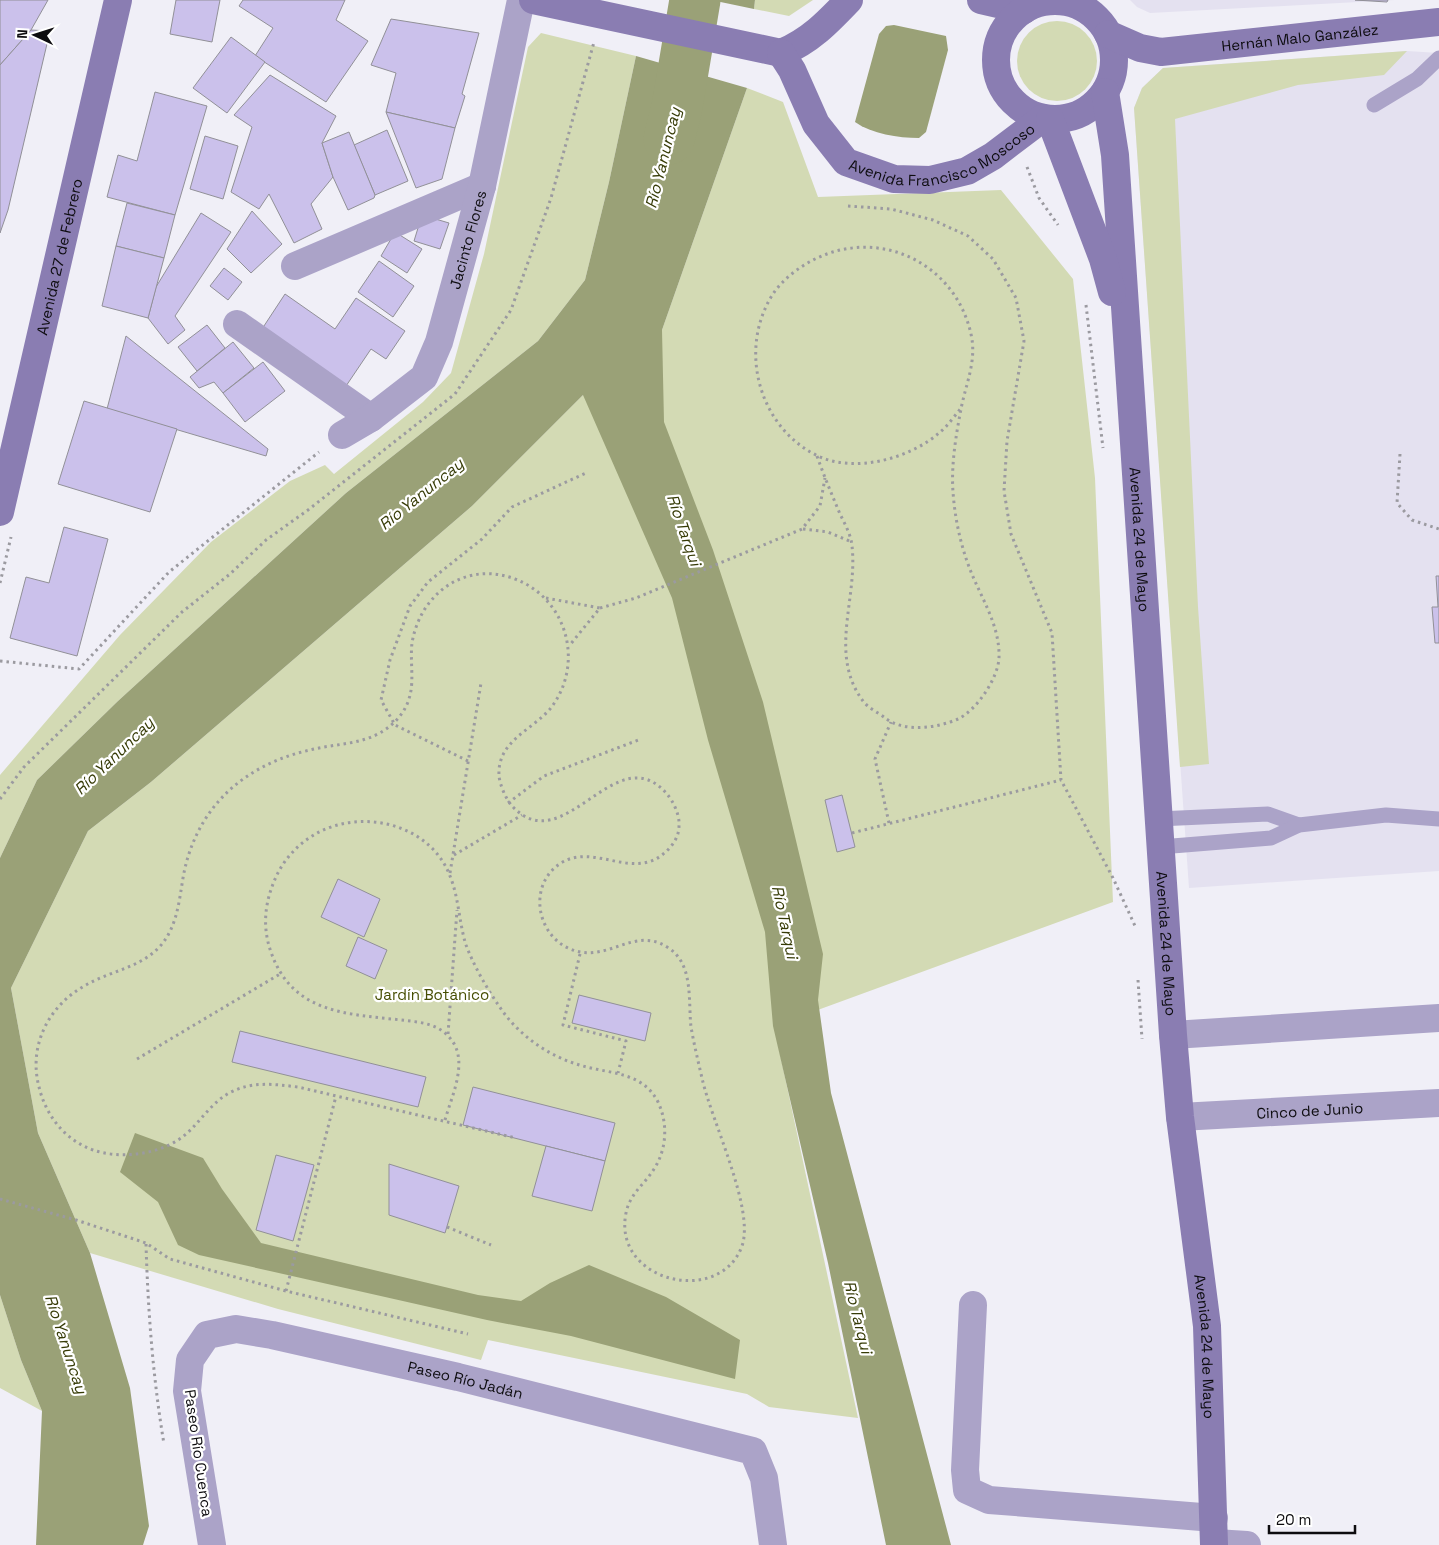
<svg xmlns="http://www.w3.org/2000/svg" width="1439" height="1545" font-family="'Space Grotesk',sans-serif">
<rect width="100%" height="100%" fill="#f0eff7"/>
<g fill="#e4e1f0">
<polygon points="1130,0 1395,0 1150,13 1137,7"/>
<polygon points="1407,51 1439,53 1439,871 1189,888 1134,108 1142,88 1163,68"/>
</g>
<g fill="#d3dab4">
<polygon points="755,0 813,0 789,16 754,9"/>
<circle cx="1057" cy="61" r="40"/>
<polygon points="541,33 636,56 609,182 585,280 538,341 346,493 118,701 37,780 0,858 0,775 120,635 211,542 290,481 325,465 334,474 423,402 451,373 484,254 528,47"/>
<polygon points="1407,51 1384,75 1298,85 1175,119 1198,607 1209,764 1180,767 1134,108 1142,88 1163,68"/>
<polygon points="747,88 783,102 818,197 1001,190 1073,279 1095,478 1113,902 774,1026 858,1418 769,1407 747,1394 488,1340 481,1360 278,1309 90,1253 38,1133 11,988 88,831 151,782 472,506 583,395 662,330"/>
<polygon points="0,1295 21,1360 42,1411 0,1388"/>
</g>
<g fill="#9aa177">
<polygon points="711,0 755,0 754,9"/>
<path d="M894,25L946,36L948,50L926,132L919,138C898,138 872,134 855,122L879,34L886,26Z"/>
<polygon points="636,56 747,88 662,330 664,422 713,550 763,702 823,954 818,1000 831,1093 951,1545 886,1545 828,1263 773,1026 765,932 708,740 672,598 583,395 472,506 151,782 88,831 11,988 38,1133 90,1253 130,1388 149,1526 143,1545 36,1545 42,1411 21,1360 0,1295 0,858 37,780 118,701 346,493 538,341 585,280 609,182"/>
<polygon points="135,1133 203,1158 222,1189 261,1243 478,1295 521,1301 550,1283 589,1265 666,1297 740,1340 735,1379 571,1336 487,1320 199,1255 178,1245 158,1202 120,1172"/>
</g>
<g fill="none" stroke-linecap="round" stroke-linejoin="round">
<polyline stroke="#9aa177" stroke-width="51" points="669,139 677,107 695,0"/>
</g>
<g fill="#cbc1eb" stroke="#919097">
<polygon points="0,0 48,0 31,30 0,65"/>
<polygon points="176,0 220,0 212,42 170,34"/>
<polygon points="243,0 345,0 336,20 368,41 326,102 255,56 273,28 239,6"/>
<polygon points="1355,0 1388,0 1387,2"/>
<polygon points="391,19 479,33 462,94 465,96 455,128 386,112 396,73 371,65"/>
<polygon points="31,30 50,31 8,210 0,233 0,65"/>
<polygon points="231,37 265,62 227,113 193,88"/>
<polygon points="270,75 336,116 322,143 333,177 311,204 322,229 294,243 269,194 259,209 231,192 252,127 234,115"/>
<polygon points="155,92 207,106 175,215 107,197 118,155 137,161"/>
<polygon points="386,112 455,128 442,179 416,188"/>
<polygon points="387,130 408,181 375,195 354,145"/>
<polygon points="349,132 375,195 374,198 348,210 333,177 322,143"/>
<polygon points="205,136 238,146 223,199 190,189"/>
<polygon points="127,203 175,215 164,258 116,246"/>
<polygon points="252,211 282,244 251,273 227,249"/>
<polygon points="201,213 231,232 175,316 185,330 168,344 148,318 156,287"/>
<polygon points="422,215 449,223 440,249 414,241"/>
<polygon points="395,232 422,249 407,273 381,256"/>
<polygon points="116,246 164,258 148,318 102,306"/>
<polygon points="379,261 414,286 393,317 358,292"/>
<polygon points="224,268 242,282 228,300 210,286"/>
<polygon points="285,294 335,329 356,298 405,331 386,359 371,349 344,389 260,332"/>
<polygon points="207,325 225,348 197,371 178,347"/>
<polygon points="126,336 268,449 266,456 107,409"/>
<polygon points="233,342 254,368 223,393 214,382 199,388 190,377"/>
<polygon points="263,362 285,391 245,422 223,393"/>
<polygon points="84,401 177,429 150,512 58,484"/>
<polygon points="64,527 108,539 77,656 10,638 26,577 49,583"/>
<polygon points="1436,576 1439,576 1439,643 1435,643 1432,607 1438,607"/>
<polygon points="842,795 855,847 837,852 825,800"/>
<polygon points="338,879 380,899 364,937 321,917"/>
<polygon points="358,937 387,950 375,979 346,966"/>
<polygon points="579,995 651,1013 645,1041 572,1023"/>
<polygon points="240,1031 426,1077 418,1107 232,1062"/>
<polygon points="473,1087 615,1123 605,1161 463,1125"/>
<polygon points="546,1146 605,1161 592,1211 532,1196"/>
<polygon points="276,1155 314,1165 293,1241 256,1230"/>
<polygon points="389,1164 459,1186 445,1233 389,1215"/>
</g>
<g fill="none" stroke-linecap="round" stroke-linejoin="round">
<g stroke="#9b9aa0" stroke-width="3" stroke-dasharray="2.5 4" stroke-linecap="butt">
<polyline points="1027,167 1039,198 1058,225"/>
<polyline points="848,206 891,209 933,220 968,236 993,259 1016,298 1024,341 1007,441 1004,491 1011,534 1052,633 1061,780 1113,878 1136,928"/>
<polyline points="1086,305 1103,448"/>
<polyline points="1400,454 1397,503 1412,520 1439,529"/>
<path d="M817,456C824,476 832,495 840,514C845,524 851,535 852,546C858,599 828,654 863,701C868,708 879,713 885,718C905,733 937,728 958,719C977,710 998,678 999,658C1000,629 985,604 974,579C962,552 955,521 953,492C951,465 956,435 961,409C966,383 977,361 971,334C955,263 880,227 815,259C799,267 783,279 773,294C738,348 758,426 816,455C853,474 909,459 939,433C948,426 955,415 962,407"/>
<polyline points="803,529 828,532 852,542"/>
<polyline points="0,583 11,537"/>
<polyline points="546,598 600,608 569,646"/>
<polyline points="600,608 636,598 802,529 820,506 825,478"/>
<polyline points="0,661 79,669 169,572 319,452"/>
<polyline points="468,761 395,725 381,700 390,660 410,606 428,582 482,539 512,507 588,472"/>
<polyline points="0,799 24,767 182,612 230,574 266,540 308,510 455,394 511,310 551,198 594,42"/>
<polyline points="508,803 544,776 641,739"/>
<polyline points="889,823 875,759 891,722"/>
<polyline points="852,833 1061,780"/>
<polyline points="454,855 522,815"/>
<polyline points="450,873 481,683"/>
<polyline points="580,954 563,1025 626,1041 618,1073"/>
<polyline points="1138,980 1142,1039"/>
<polyline points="448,1034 457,910"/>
<polyline points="137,1059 280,974"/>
<path d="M445,1120C452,1095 470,1059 449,1037C437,1023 418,1022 401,1020C346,1014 292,1013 271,952C263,930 264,907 273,884C283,857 305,835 334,826C379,812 433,831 450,876C459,898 459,923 466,945C474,966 486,987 499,1006C518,1035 549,1057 583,1066C611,1074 643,1072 658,1102C668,1123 667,1149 654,1169C645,1184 630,1193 626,1213C612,1282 720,1307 742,1246C755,1209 711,1120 702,1078C698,1061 694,1044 691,1027C688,1000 694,963 667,947C633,925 606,966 568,948C536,933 528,884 561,863C593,843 631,879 662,855C671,848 679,838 679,826C680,815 673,801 667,794C616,735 565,861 513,807C506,800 500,785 499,776C497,741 531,731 550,709C585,665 568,599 515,579C465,560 420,594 412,643C410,659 414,681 410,695C406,713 393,726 378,734C356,745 333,744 310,750C287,755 265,764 246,777C211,801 190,837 183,878C179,902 177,925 162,944C142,968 112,970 86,985C49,1005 28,1045 39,1087C46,1116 65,1140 93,1150C119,1159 155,1155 178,1140C197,1128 208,1105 229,1093C252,1081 273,1084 298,1087L516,1138"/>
<polyline points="0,1199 76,1220 146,1243 170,1259 286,1291 468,1334"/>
<polyline points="447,1227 491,1245"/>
<path d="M146,1244C148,1312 153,1378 164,1444"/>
<polyline points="286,1291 336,1096"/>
</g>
<g stroke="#aba3c8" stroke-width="15">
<polyline points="1374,105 1417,79 1439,58"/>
<polyline points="1158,819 1268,814 1299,825"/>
<polyline points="1160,847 1271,838 1299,825 1386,815 1439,819"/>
</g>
<g stroke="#aba3c8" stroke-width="28">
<polyline points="295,266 482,186"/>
<polyline points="237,324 371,418"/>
<path id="s1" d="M342,435L371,418L424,377L439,342L482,186L521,0"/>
<polyline points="1173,1035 1439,1018"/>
<path id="s2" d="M1180,1117L1439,1103"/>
<polyline points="973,1305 965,1470 967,1490 989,1500 1214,1518"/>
<polyline points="1215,1543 1247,1545"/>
<path id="s3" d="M212,1545L187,1391L190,1360L207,1335L236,1329L272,1335L458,1377L753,1451L764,1478L773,1545"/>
</g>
<g stroke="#8a7db2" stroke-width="28">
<path d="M533,0L781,53C810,41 828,22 849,0"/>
<polyline points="981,0 1024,10"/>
<circle cx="1055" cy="60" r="59"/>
<path id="s4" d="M1108,34L1140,48L1161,52L1439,22"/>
<path id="s5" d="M781,53L792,70L816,124L846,162L894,179L930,180L967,171L993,156L1043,118"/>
<path id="s6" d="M1105,92L1115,155L1173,1035L1180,1117L1207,1326L1214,1545"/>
<polyline points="1050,119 1103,259 1112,292"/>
<path id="s7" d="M0,512L118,0"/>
</g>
</g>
<g text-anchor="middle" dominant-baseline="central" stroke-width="4.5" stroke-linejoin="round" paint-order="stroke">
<g font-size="15" fill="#0d0c0f" stroke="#fff">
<text stroke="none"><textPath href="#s4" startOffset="196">Hernán Malo Ganzález</textPath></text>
<text stroke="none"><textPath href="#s5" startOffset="232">Avenida Francisco Moscoso</textPath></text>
<text stroke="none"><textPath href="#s1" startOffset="245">Jacinto Flores</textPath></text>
<text stroke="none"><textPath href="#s7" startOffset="262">Avenida 27 de Febrero</textPath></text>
<text stroke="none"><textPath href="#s6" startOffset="449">Avenida 24 de Mayo</textPath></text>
<text stroke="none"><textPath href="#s6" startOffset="854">Avenida 24 de Mayo</textPath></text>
<text stroke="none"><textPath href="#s2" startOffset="130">Cinco de Junio</textPath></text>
<text stroke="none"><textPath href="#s6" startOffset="1259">Avenida 24 de Mayo</textPath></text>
<text stroke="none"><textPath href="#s3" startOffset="482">Paseo Río Jadán</textPath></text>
<text transform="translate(199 1453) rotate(82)">Paseo Río Cuenca</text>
</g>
<g font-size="15" fill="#464d02" stroke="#fff">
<text x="432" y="994">Jardín Botánico</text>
</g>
<g font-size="16" font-style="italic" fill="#363b06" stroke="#fff">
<text transform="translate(663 158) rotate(-76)">Río Yanuncay</text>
<text transform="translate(421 494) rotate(-39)">Río Yanuncay</text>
<text transform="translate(684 530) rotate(71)">Río Tarqui</text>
<text transform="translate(114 756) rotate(-44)">Río Yanuncay</text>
<text transform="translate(785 922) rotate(78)">Río Tarqui</text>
<text transform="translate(858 1317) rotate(76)">Río Tarqui</text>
<text transform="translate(66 1344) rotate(72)">Río Yanuncay</text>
</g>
</g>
<g transform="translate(35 35) rotate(274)" stroke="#ffffff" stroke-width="4" paint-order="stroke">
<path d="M0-4L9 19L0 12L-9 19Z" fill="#0d0c0f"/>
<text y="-8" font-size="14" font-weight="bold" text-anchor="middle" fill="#0d0c0f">N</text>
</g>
<path d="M1269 1525v8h86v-8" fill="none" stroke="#0d0c0f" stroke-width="2.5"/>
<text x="1276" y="1525" font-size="15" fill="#0d0c0f" stroke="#ffffff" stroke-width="4" paint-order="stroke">20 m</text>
</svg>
